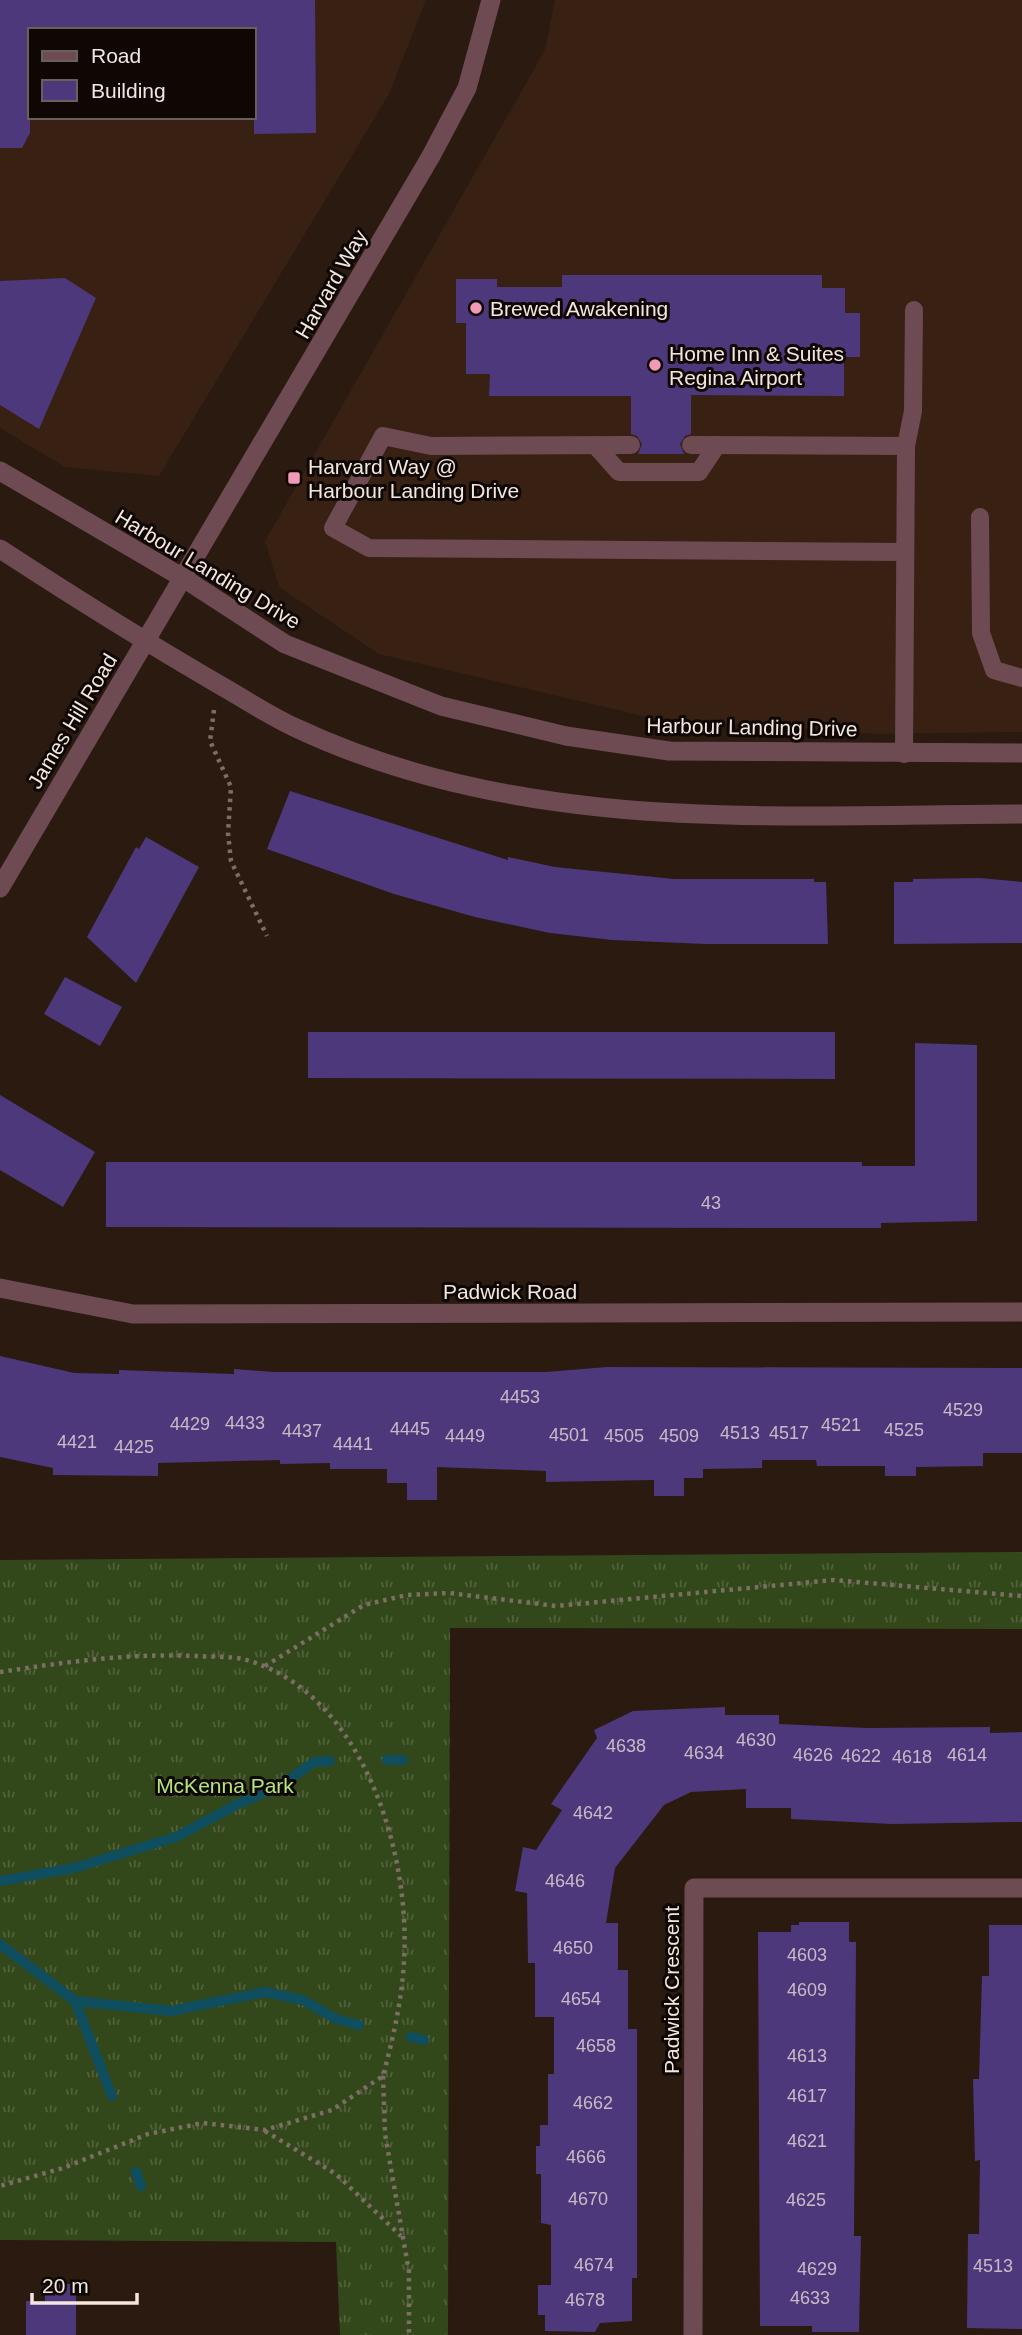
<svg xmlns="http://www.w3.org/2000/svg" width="1022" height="2335" font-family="Arial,sans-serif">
<defs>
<pattern id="grass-tufts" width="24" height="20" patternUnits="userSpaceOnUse" patternTransform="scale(1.75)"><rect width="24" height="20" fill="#33481a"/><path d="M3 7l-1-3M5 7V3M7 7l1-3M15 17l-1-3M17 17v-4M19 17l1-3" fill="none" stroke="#51623b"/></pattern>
</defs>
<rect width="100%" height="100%" fill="#2a1a10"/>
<g fill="#382113" fill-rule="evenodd">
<path d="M0,0H426L389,94L159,476L65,467L0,428ZM30,30H254V117H30Z"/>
<polygon points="555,0 1022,0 1022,732 875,734 647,717 379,654 279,587 265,541 545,50"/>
</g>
<polygon fill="url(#grass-tufts)" points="1022,1552 1022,1629 450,1628 448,2335 340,2335 336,2242 0,2240 0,1560"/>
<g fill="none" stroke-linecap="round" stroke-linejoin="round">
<g stroke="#0e4e5f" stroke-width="10">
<polyline points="387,1760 403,1760"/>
<polyline points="0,1881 74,1868 176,1837 238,1804 280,1786 314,1762 330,1761"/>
<polyline points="0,1944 75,2001 171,2011 265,1992 303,2000 336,2019 359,2025"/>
<polyline points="75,2001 112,2096"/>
<polyline points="411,2037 424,2040"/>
<polyline points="136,2172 141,2186"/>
</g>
</g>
<g fill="#4d387b">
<polygon points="0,0 315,0 316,133 254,134 254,30 30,30 30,133 22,148 0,148"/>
<polygon points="562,275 822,275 822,288 845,288 845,313 860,313 860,357 844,357 844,396 691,395 691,434 685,436 680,444 684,454 638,454 642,444 637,436 631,434 631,396 489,396 490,374 466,374 466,323 456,323 456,279 497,279 497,287 562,287"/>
<polygon points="65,278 96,298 39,429 0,405 0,281"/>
<polygon points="290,791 508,860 508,857 555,867 674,879 814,879 814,882 826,882 828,944 705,944 612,940 550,933 475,917 394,894 267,849"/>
<polygon points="146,837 199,867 136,983 87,937 136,847 139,849"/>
<polygon points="980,878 1022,882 1022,943 894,944 894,882 913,882 913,879"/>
<polygon points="65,977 122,1007 100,1046 44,1014"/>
<polygon points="308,1032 835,1032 835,1079 308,1078"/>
<polygon points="915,1043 977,1045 977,1221 881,1223 881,1228 820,1228 106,1227 106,1162 862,1162 862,1166 915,1166"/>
<polygon points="0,1095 95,1152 63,1207 0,1170"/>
<polygon points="0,1356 74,1373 119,1374 119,1370 234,1374 234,1369 274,1372 546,1372 607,1367 1022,1368 1022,1453 983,1453 983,1466 916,1467 916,1476 885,1476 885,1466 817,1466 816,1460 762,1460 762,1468 703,1469 703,1478 684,1478 684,1496 654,1496 654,1480 546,1482 546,1471 437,1467 437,1500 407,1500 407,1483 387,1483 387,1469 330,1469 330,1463 280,1464 280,1460 158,1463 158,1476 53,1475 53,1468 0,1457"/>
<polygon points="725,1707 725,1715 779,1715 779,1724 867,1728 990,1727 990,1733 1022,1732 1022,1822 892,1824 791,1819 791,1808 746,1808 746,1789 691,1792 664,1805 615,1868 606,1923 618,1923 618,1970 628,1970 628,2029 637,2029 637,2278 632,2278 632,2321 600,2323 595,2332 545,2331 545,2315 538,2315 538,2285 551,2285 551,2225 541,2223 541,2174 536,2174 536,2146 540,2146 540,2125 548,2125 548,2074 554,2074 554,2017 535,2017 535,1963 528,1963 527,1893 515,1891 523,1847 536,1850 562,1810 551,1804 597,1738 594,1730 633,1711"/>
<polygon points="799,1922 849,1922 849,1942 856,1942 854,2236 861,2236 859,2332 812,2332 812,2326 760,2326 758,1932 791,1932 791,1925 799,1925"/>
<polygon points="989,1925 1022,1925 1022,2329 967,2328 968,2234 979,2234 980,2160 975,2161 973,2079 979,2079 982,1976 989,1976"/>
<polygon points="45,2284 76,2284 76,2335 26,2335 26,2301 45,2301"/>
</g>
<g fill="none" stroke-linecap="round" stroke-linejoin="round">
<g stroke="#7c6e65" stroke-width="4.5" stroke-dasharray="3.5 5" stroke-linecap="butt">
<polyline points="214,710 210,741 231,787 228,833 231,861 267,936"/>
<polyline points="265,1666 364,1605 407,1595 449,1593 556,1606 834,1580 1022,1596"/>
<path d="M0,1672C65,1662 130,1653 196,1656C211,1657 229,1656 243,1659C362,1690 411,1852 404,1961C402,2000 393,2038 383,2076L332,2110L265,2130L203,2123L148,2134L63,2168L0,2186"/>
<polyline points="383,2076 385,2134 409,2272 409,2335"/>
<polyline points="265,2131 336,2174 401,2236"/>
</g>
<g stroke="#6e4b53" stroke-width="18">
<polyline points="595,445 619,472 699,472 717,445"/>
<polyline points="631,445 431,446 383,436 333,528 369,548 905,552"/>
<polyline points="691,445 906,446"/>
<polyline points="980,517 981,633 994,670 1022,678"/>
<polyline points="904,754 906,446 913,411 914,310"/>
</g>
<g stroke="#6e4b53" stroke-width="19">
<polyline points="0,1288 133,1314 1022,1312"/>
<polyline points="693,2335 694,1888 1022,1888"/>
</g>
<g stroke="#6e4b53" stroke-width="19">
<polyline points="0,471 185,579 285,644 441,706 566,736 669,751 1022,753"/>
<path d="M0,549C72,596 144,641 218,684C243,698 268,715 294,727C521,835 777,815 1022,814"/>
<polyline points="0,888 431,156 467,88 491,0"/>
</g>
</g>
<g fill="#f09ab7" stroke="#0e0704" stroke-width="2.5">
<circle cx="476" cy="308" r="7"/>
<circle cx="655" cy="365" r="7"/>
<rect x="287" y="471" width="14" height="14" rx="3.5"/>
</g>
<g text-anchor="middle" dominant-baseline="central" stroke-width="6" stroke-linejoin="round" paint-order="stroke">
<g font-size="18" fill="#c9bac6">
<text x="711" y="1203">43</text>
<text x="520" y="1397">4453</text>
<text x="963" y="1410">4529</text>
<text x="245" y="1423">4433</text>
<text x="190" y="1424">4429</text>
<text x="841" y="1425">4521</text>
<text x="410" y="1429">4445</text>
<text x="904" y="1430">4525</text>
<text x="302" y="1431">4437</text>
<text x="740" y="1433">4513</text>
<text x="789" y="1433">4517</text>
<text x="569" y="1435">4501</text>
<text x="465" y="1436">4449</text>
<text x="624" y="1436">4505</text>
<text x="679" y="1436">4509</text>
<text x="77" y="1442">4421</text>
<text x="353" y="1444">4441</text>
<text x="134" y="1447">4425</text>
<text x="756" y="1740">4630</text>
<text x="626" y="1746">4638</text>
<text x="704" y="1753">4634</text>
<text x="813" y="1755">4626</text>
<text x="967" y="1755">4614</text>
<text x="861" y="1756">4622</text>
<text x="912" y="1757">4618</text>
<text x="593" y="1813">4642</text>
<text x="565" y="1881">4646</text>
<text x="573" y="1948">4650</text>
<text x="807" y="1955">4603</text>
<text x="807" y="1990">4609</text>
<text x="581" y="1999">4654</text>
<text x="596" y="2046">4658</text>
<text x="807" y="2056">4613</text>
<text x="807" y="2096">4617</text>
<text x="593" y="2103">4662</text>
<text x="807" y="2141">4621</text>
<text x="586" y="2157">4666</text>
<text x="588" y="2199">4670</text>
<text x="806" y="2200">4625</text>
<text x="594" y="2265">4674</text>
<text x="993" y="2266">4513</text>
<text x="817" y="2269">4629</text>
<text x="810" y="2298">4633</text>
<text x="585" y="2300">4678</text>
</g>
<g font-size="21" fill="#f2e6df" stroke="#0e0704">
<text transform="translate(331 284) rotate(-60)">Harvard Way</text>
<text transform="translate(208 569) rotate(31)">Harbour Landing Drive</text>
<text transform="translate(72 721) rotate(-59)">James Hill Road</text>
<text transform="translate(752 727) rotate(1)">Harbour Landing Drive</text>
<text x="510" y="1291">Padwick Road</text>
<text transform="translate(671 1990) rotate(-90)">Padwick Crescent</text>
</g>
<g font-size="21" fill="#f2e6df" stroke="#0e0704" text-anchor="start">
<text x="490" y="308">Brewed Awakening</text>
<text x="669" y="353">Home Inn &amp; Suites<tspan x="669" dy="24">Regina Airport</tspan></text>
<text x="308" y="466">Harvard Way @<tspan x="308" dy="24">Harbour Landing Drive</tspan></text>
</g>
<g font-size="21" fill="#b4e47e" stroke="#0e0704">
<text x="225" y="1785">McKenna Park</text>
</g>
</g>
<rect x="28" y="28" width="228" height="91" fill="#0e0704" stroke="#69605c" stroke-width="2"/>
<rect x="42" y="51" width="35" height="10" fill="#6e4b53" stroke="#69605c" stroke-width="2"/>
<text x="91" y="63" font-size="21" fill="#f2e6df">Road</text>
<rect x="42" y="80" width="35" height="21" fill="#4d387b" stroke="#69605c" stroke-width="2"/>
<text x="91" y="98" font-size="21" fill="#f2e6df">Building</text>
<path d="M32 2293v10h105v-10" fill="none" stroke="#f2e6df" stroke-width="3.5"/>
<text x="42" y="2293" font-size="21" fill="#f2e6df" stroke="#0e0704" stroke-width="5" paint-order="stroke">20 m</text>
</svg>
